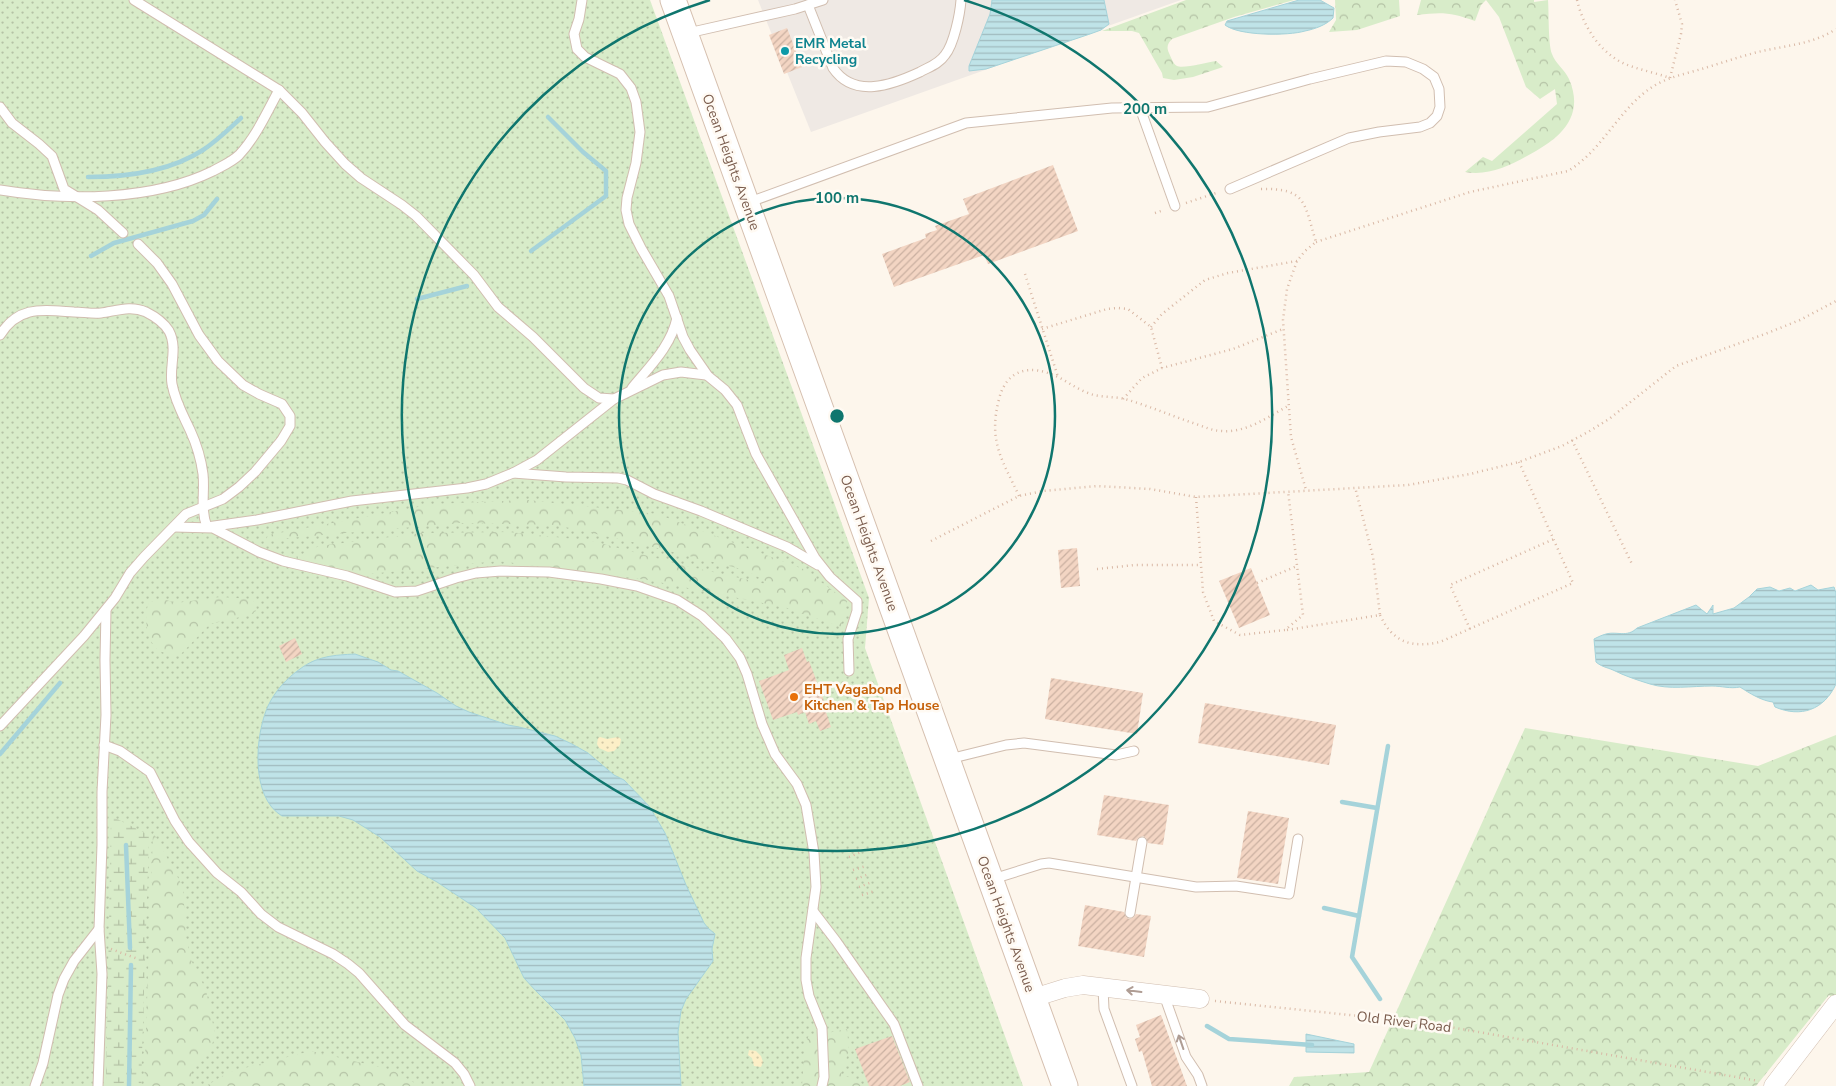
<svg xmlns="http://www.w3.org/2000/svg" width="1836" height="1086" font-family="'Nunito Sans',sans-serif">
<defs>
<pattern id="grass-dots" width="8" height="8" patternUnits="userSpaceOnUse" patternTransform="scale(1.25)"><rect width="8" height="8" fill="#d8ecc9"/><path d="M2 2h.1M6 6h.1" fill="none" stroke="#b4c2a5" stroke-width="1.8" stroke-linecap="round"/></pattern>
<pattern id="forest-crowns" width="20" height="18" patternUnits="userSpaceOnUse" patternTransform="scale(1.25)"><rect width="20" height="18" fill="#d8ecc9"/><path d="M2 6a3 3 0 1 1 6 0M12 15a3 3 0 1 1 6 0" fill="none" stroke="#b4c2a5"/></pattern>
<pattern id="wetland-marsh" width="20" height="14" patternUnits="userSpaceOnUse" patternTransform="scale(1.25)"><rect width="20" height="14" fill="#d8ecc9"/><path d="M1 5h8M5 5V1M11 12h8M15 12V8" fill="none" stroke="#b4c2a5"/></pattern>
<pattern id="sand-dots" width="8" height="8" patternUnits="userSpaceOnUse" patternTransform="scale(1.25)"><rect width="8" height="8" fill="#fcefc7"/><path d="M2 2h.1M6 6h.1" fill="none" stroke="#d1c5a4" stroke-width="1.8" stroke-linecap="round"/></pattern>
<pattern id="water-rules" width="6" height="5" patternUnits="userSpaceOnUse" patternTransform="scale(1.25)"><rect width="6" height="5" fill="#bfe3e8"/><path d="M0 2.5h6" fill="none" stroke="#a0bbbe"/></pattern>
<pattern id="building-hatch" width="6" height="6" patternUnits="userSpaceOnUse" patternTransform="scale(1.25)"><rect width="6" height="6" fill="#f3d5c3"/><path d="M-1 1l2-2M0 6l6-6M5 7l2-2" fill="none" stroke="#cab0a1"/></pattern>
</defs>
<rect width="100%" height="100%" fill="#fdf6ec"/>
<polygon fill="#efe9e4" points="758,0 1181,0 811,132"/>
<polygon fill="url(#grass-dots)" points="0,0 650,0 869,598 865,648 1023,1086 0,1086"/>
<g fill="url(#forest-crowns)">
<path d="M1186,0H1294L1234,17L1172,39C1168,43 1166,47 1169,53C1171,57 1173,64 1177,66C1183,69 1208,62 1216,61L1223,67L1193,77L1174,80L1163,78L1162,73L1139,33L1132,31H1102Z"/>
<polygon points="1335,0 1399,0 1400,16 1357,30 1329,32 1336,20"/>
<path d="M1421,0H1534V2L1548,0C1549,12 1548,44 1552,54C1555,63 1565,70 1569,79C1586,118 1558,140 1527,156C1508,167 1487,176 1465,172L1483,157L1492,161L1557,104L1555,89L1540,99L1526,87L1499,17L1486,0L1481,5L1475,21C1450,12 1442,12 1417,15Z"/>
<polygon points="528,500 657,514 803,569 847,601 841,627 787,608 648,580 498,561 359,575 290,560 319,546 422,533 509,532 592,541 682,565 775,586 745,570 641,544 556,525 459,523 266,540 268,535 434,504"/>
<path d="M220,597L251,599C256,603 257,606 256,611L249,615L210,624L181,654C175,654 168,655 162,652C146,645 143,615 149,602L163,599L176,603Z"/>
<polygon points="1525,728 1758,766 1836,735 1836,1001 1829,995 1756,1086 1289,1086 1294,1077 1369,1072"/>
<polygon points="153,832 183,887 186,937 191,960 206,990 215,1034 211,1049 203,1060 192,1068 191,1086 144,1086"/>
<polygon points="847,1029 849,1050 841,1075 860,1080 862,1086 802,1086 804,1056 808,1037"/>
<polygon points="311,1051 392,1070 420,1086 206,1086 229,1072"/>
</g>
<polygon fill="url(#wetland-marsh)" points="111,816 149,835 141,1086 106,1086"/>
<g fill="url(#sand-dots)">
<polygon points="600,737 607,739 618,737 621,739 620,745 614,751 608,752 599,748 597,744 598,738"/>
<polygon points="749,1050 756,1051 761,1056 763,1062 761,1067 754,1066 752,1058 748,1055"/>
</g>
<g fill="url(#water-rules)" stroke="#a5d3da">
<polygon points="992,0 1104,0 1109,24 1101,30 1090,34 986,69 969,71 969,66 990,14"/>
<path d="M1299,0H1320L1334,8L1333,18C1326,25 1315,29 1305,31C1288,36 1239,36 1225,25L1227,21Z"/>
<path d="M1811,585L1818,590L1834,587L1836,593V684C1824,710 1801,718 1775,707L1773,702C1762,701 1749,693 1740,687C1730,689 1722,686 1712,686C1692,686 1669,690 1650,684C1637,680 1625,676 1613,670C1606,667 1602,667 1596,662L1594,639C1598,637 1602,635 1606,634C1617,631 1627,638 1637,628L1696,605L1707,614L1713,605V614L1734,608L1749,597L1757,589L1770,587L1779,591L1790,588L1795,591Z"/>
<path d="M355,654L378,662L391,670L398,671L437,693L456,706L469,712L508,725L519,727L555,736L572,744L588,753L614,775L624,780L649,806L665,833L686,885L704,923L708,928L715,934L712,949L713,961L686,999L681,1011L678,1032L681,1086H584L581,1055L575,1038L565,1020L536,991L524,978L505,938L476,908L437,882L417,871L380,837L353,820L339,816H282C250,797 255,735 268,706C275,691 287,678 300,669C317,656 335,655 355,654Z"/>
<polygon points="1306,1034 1354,1044 1354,1053 1306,1052"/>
</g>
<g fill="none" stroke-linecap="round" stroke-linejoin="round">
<g stroke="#a5d3da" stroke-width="4.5">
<path d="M88,177C127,177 169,172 203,150C217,141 229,129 241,118"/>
<polyline points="531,251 606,196 606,171 583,152 548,117"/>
<polyline points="91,256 114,243 193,221 204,215 217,199"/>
<polyline points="417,299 467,286"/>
<polyline points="0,754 60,683"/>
<polyline points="1342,802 1377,808"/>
<polyline points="126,845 130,948"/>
<polyline points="1324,908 1359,916"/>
<polyline points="1380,999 1352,957 1388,746"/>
<polyline points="1207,1026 1229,1039 1312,1045"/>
<polyline points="129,1086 131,965"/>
</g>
</g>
<g fill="url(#building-hatch)">
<polygon points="787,28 802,67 784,74 769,35"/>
<polygon points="1053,165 1078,231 988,264 984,255 894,287 882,254 926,238 925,234 937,230 935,226 969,214 963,199"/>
<polygon points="1077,548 1080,586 1061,588 1058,550"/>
<polygon points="1251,568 1270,615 1239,628 1219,581"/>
<polygon points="295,638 302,654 286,662 279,646"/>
<polygon points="802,648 807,662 809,661 826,706 824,706 831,727 820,731 816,721 809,724 805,712 798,715 797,712 773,720 759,681 789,670 784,655"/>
<polygon points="1051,678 1143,693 1137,734 1045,719"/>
<polygon points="1205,703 1336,725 1329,765 1198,743"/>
<polygon points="1104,795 1169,805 1163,845 1148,843 1146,838 1143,836 1138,838 1136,841 1097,835"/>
<polygon points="1248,811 1289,818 1278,884 1237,878"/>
<polygon points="1085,905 1124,912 1126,917 1129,919 1134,917 1136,914 1151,916 1144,957 1078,946"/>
<polygon points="1161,1015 1187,1086 1152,1086 1142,1051 1139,1052 1135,1039 1140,1037 1136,1025"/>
<polygon points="892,1036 910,1082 900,1086 869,1086 855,1049"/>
</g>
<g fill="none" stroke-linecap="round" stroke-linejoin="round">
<defs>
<g id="lane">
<polyline points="582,0 579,19 574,34 577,49 585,57 620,74 631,88 636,102 640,132 636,163 627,198 626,210 629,224 641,248 669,296 683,337 690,350 708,376 725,390 737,405 756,454 815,558 830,577 857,601 857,611 848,639 849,671"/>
<path d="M808,5L833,68C854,99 892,85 920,72C929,67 939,64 945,55C954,44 960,14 961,0"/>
<polyline points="688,33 795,9 823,0"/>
<polyline points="279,90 302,113 325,142 345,164 361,178 402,205 416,216 474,275 498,307 533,337 584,388 599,398 614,399 663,375 681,372 706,375"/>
<polyline points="0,107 12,123 39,144 52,156 64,189 98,210 123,233"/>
<polyline points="1140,108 1175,206"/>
<path d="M0,190C66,201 152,201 213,171C222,166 232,162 239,155C256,137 267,112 279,90L134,0"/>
<polyline points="747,203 966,123 1112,108 1208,107 1310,79 1386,61 1406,62 1423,69 1434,77 1439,89 1440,107 1437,116 1430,123 1420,127 1379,132 1349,138 1230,189"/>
<path d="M0,335C19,305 43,310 74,312C83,312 92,314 101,313C116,311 131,305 146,312C154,316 164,323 169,331C178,348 169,367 172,384C175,401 183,415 190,430C196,443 201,459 203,474C205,492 200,509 207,527L257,520L352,501L467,488L486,484L513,473L537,460L614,399"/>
<path d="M632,388C650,366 671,346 677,318"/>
<polyline points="513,473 566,477 618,478 627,480 654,494 701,511 787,547 818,565"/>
<polyline points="174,527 213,528 259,552 283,561 347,576 395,592 417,591 456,578 476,573 501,571 549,572 601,579 637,586 677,600 702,616 726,639 740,658 747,674 762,724 775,754 797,784 806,805 814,853 816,887 806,958 806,980 809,996 822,1028 824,1077 822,1086"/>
<polyline points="0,726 84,636 115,598 130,573 144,557 186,514 223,499 239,487 255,472 281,441 290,426 290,416 282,404 259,394 243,385 218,361 199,335 172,284 157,263 138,244"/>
<polyline points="104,745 120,751 150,772 175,821 189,842 217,873 241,892 261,914 278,927 333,954 348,964 359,973 405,1025 455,1063 464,1074 470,1086"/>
<polyline points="949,759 1006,745 1024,743 1116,755 1134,751"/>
<polyline points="993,879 1041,864 1049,863 1196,887 1236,886 1289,894 1298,839"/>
<polyline points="813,911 836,941 894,1024 918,1086"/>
<polyline points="1130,913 1142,842"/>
<polyline points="1103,988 1104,1009 1132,1086"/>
<polyline points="1164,995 1186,1057 1198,1075 1202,1086"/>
<polyline points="35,1086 43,1063 58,995 64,979 74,961 99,929"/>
<polyline points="98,1086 102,974 99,929 102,845 102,792 106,715 105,660 106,610"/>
</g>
<g id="street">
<polyline points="1033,998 1065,988 1083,985 1200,999"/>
<polyline points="1773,1086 1836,1004"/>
</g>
<polyline id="secondary" points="673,0 1065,1086"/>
</defs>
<use href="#lane" stroke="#d1beb0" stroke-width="11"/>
<use href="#street" stroke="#d1beb0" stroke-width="19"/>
<use href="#secondary" stroke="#d6c0b0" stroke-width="27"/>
<g stroke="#d9b8a5" stroke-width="2.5" stroke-dasharray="1 4" stroke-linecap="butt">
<path d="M1577,0C1583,26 1600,53 1625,64C1640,70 1656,73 1670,78L1681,34L1682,24L1675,0"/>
<path d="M1261,189C1307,188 1304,203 1316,242L1305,251L1297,261L1287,289L1283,320L1291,437L1306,490"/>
<polyline points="1186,203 1219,192"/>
<polyline points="1155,213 1164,210"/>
<path d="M1316,242L1470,192L1568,171C1606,148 1621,102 1661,82C1676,75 1693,72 1708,67C1728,61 1747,54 1767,50C1791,45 1815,43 1836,29"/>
<polyline points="1025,274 1058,377"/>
<polyline points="1151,327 1162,314 1205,280 1228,273 1297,261"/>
<polyline points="1042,329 1107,309 1118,308 1128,309 1151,327 1162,368"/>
<polyline points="1123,399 1142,378 1162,368 1233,349 1283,329"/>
<polyline points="1572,440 1632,564"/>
<path d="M1019,496C1002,459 988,442 999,399C1007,368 1031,364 1058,377C1068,382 1077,389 1088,393C1100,398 1113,396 1125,399C1149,406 1172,416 1196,424C1205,427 1213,431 1222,431C1246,433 1268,417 1288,406"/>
<polyline points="1196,497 1203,592 1214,621 1240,635 1285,630 1303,615 1288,491"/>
<polyline points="931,541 1019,496 1043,491 1097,486 1150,489 1196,497 1408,485 1470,474 1519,462 1562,446 1588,432 1609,419 1676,366 1765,334 1800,320 1836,301"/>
<polyline points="1097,569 1135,565 1201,565"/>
<polyline points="1257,583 1297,566"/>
<path d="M1380,615C1393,643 1412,648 1440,642L1573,583L1519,462"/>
<polyline points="1470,629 1450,585 1554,539"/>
<polyline points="1287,630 1380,615 1373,557 1355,487"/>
<polyline points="849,857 861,852"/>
<polyline points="853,870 866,866"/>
<polyline points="856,879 869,874"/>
<polyline points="859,887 872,882"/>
<polyline points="862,895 875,891"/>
<polyline points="111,949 138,959"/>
<polyline points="1215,1001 1427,1023 1759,1081"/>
</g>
<use href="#lane" stroke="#fff" stroke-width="9"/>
<use href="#street" stroke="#fff" stroke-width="18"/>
<use href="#secondary" stroke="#fff" stroke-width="25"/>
</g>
<defs><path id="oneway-shaft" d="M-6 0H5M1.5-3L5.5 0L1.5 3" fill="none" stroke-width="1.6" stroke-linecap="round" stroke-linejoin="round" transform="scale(1.25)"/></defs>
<g stroke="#af9d94">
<use href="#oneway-shaft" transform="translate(1134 991) rotate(-173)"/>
<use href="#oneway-shaft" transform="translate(1181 1042) rotate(-109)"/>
</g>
<g fill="none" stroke="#0f766e" stroke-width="2.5">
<circle cx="837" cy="416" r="218"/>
<path d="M964 0A435 435 0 1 1 710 0"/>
</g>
<circle fill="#0f9aa8" stroke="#fffaf3" stroke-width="2" cx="785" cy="51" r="5"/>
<circle fill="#e8710a" stroke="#fffaf3" stroke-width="2" cx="794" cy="697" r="5"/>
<g text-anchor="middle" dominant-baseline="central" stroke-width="5" stroke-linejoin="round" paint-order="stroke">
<g font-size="14" font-weight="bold" fill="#0d838f" stroke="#fffaf3" text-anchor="start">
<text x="795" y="43">EMR Metal<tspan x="795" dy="16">Recycling</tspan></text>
</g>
<g font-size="14" fill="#7a5c4d" stroke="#fffaf3">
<text transform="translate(731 162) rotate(70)">Ocean Heights Avenue</text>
<text transform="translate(869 543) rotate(70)">Ocean Heights Avenue</text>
<text transform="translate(1006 924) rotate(70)">Ocean Heights Avenue</text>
<text transform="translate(1404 1022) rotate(7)">Old River Road</text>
</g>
<g font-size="14" font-weight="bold" fill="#c56008" stroke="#fffaf3" text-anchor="start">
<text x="804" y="689">EHT Vagabond<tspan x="804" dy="16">Kitchen &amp; Tap House</tspan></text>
</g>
</g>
<circle cx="837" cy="416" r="8" fill="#0f766e" stroke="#fffaf3" stroke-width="2.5"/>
<g font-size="15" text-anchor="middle" font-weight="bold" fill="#0f766e" stroke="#fffaf3" stroke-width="5" stroke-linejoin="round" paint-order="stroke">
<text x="1145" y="114">200 m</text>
<text x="837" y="203">100 m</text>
</g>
</svg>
